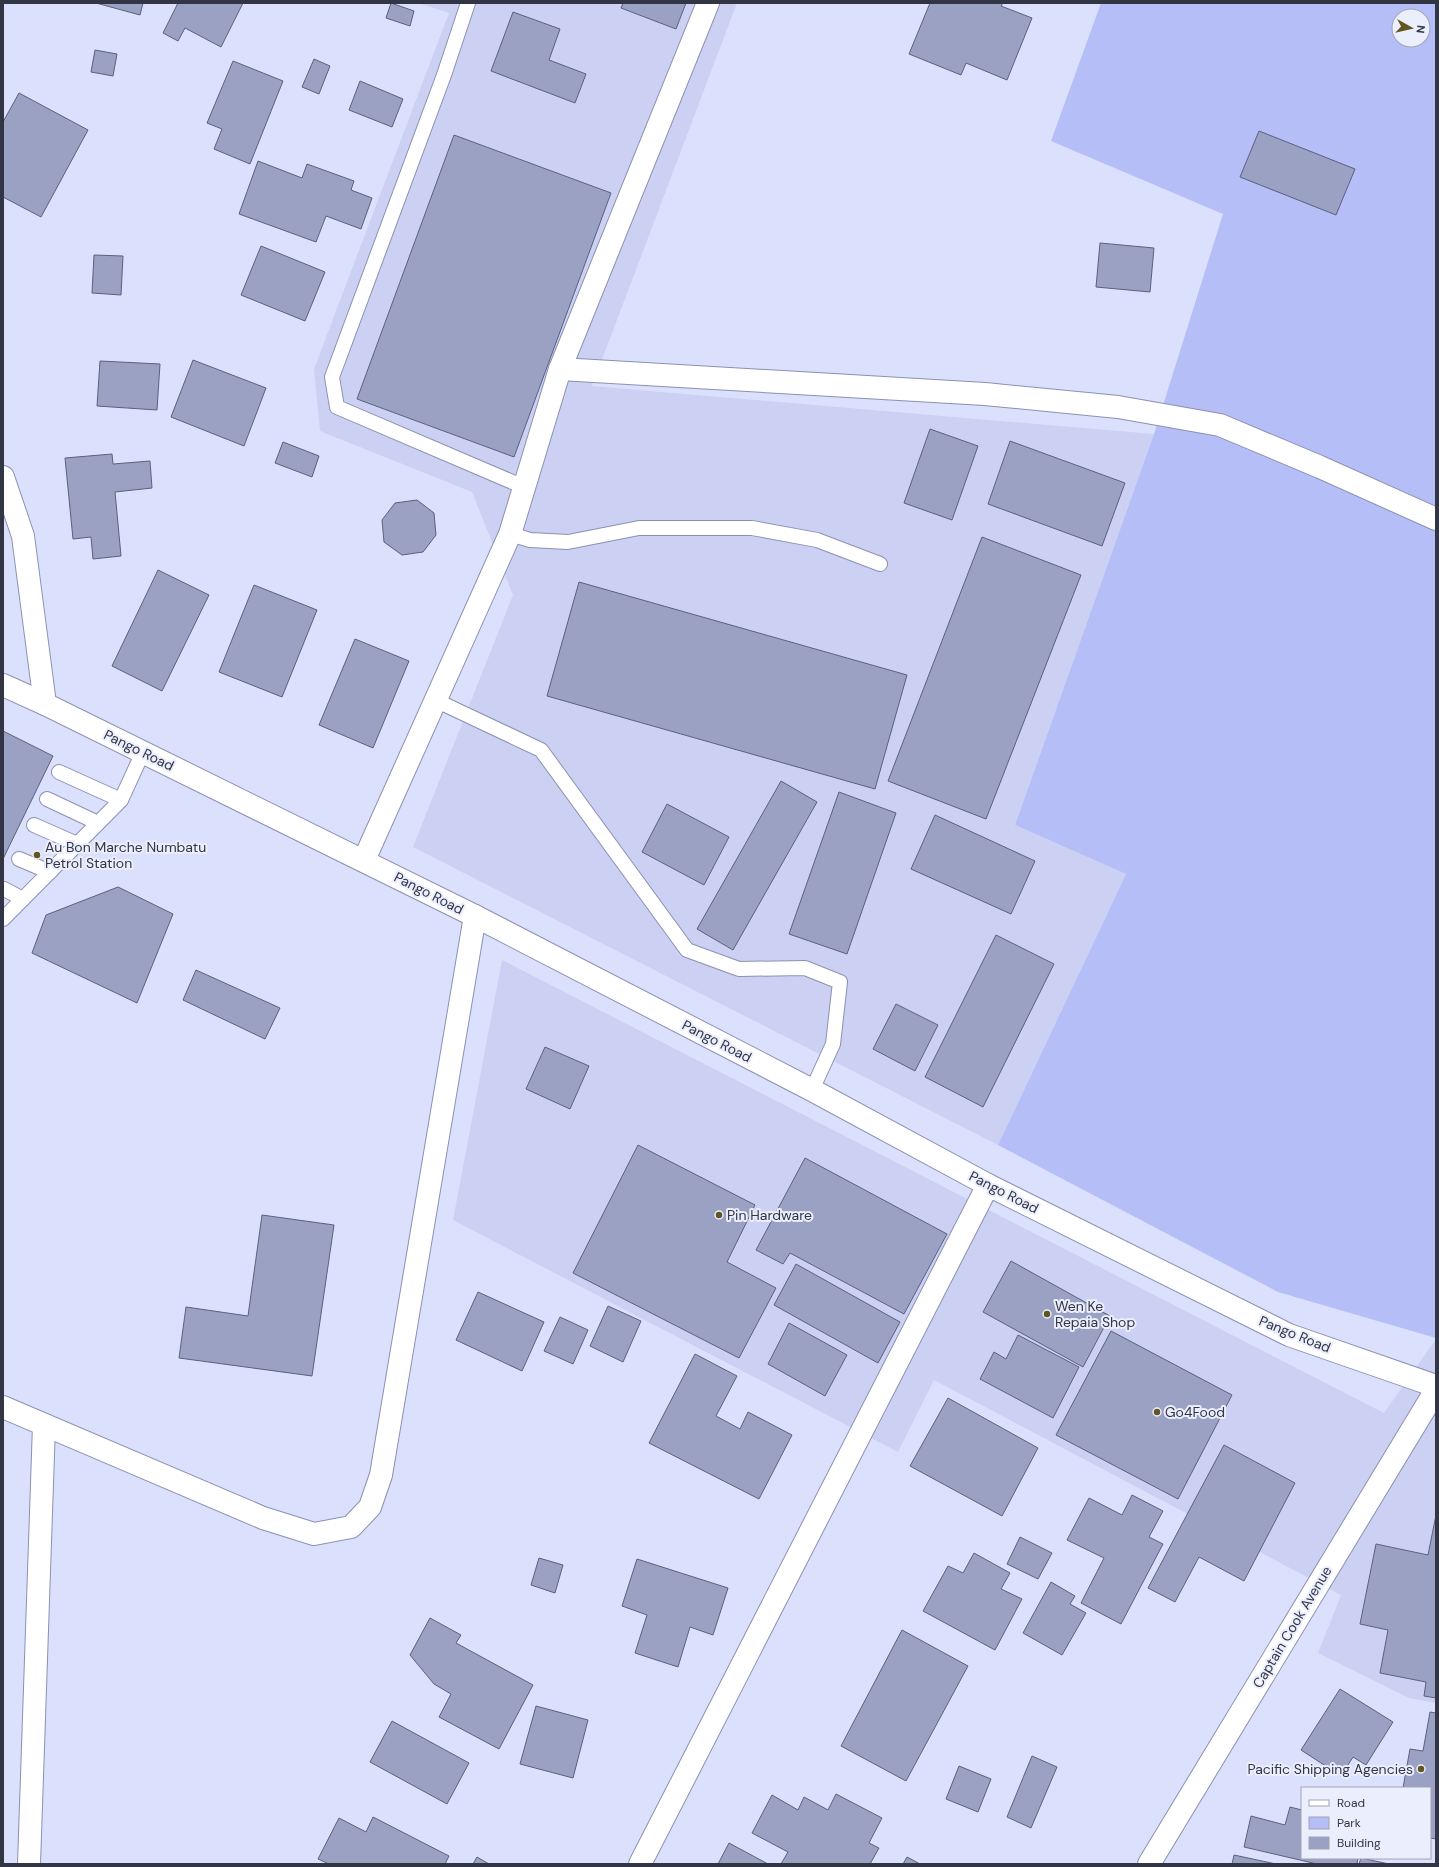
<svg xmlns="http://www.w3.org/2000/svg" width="1439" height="1867" font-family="'DM Sans',sans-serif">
<rect width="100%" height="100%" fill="#dbe0fd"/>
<g fill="#ccd1f4">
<polygon points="418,3 737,3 592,386 1154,434 1015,825 1126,874 998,1145 413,847 513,595 472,492 320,431 314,369 449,13"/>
<polygon points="502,960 1384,1413 1436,1339 1436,1703 1409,1698 1318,1653 1341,1595 934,1380 898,1452 453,1220"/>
</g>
<path fill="#b5bef7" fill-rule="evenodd" d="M1101,3H1436V1338L1278,1292L998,1145L1126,874L1015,825L1154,434L1223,214L1051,141ZM1399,16H1423V40H1399Z"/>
<g fill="#9ba1c3" stroke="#5b607f">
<polygon points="96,3 143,3 140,15"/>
<polygon points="178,3 243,3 221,47 185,28 178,41 163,33"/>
<polygon points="391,3 414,11 410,26 386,18"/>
<polygon points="623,3 686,3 676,29 621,8"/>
<polygon points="930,3 1003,3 1001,6 1032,18 1007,80 966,63 961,75 909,54"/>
<polygon points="513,12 560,29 549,60 586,74 575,103 491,71"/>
<polygon points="95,50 117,54 113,76 91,72"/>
<polygon points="314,59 330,66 319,94 302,87"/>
<polygon points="233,61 283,81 250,164 214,149 222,129 207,123"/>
<polygon points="360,81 403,99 392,127 349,110"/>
<polygon points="19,93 88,130 41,217 3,197 3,122"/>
<polygon points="1259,131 1355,169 1336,215 1240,177"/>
<polygon points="454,135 611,193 514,457 357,399"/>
<polygon points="258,161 302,178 307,164 354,181 351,190 372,198 361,229 326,216 316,242 239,214"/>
<polygon points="1100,243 1154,248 1150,292 1096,287"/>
<polygon points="261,246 325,272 305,321 241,295"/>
<polygon points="94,255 123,256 121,295 92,293"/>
<polygon points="193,360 266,388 244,446 171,417"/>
<polygon points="100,361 160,364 157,410 97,406"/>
<polygon points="930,429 978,446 952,520 904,503"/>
<polygon points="1010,441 1125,483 1102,546 988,504"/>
<polygon points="283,442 319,456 312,477 275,463"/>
<polygon points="112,454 113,464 150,461 152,488 115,492 121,556 93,559 91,537 73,539 65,458"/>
<polygon points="417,500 434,513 436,535 423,552 402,555 384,542 382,520 395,503"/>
<polygon points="982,537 1081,575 986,819 888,781"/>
<polygon points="158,570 209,595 162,691 112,666"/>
<polygon points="579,582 907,675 875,789 547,696"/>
<polygon points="254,585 317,610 282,697 219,672"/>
<polygon points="355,639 409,661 373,748 319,725"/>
<polygon points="3,731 53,756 3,859"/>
<polygon points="781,781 817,802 733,950 697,929"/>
<polygon points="839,792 896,813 847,954 789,934"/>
<polygon points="667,804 729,837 704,885 642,852"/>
<polygon points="935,815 1035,861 1011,914 911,869"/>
<polygon points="118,887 173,914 137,1003 32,953 46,915"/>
<polygon points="996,935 1054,964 983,1107 925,1077"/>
<polygon points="196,970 280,1008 265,1039 183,1000"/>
<polygon points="896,1004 938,1025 915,1071 873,1049"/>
<polygon points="545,1047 589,1066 570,1109 526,1089"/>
<polygon points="638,1145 755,1205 727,1262 776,1288 739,1358 573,1273"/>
<polygon points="805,1158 947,1234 904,1314 790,1253 783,1264 756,1250"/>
<polygon points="262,1215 334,1225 312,1376 179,1358 186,1307 248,1316"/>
<polygon points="1011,1261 1110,1316 1083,1367 983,1312"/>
<polygon points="796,1264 900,1322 878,1363 774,1305"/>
<polygon points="478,1292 544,1322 522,1371 456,1340"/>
<polygon points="608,1306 641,1321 623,1362 590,1346"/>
<polygon points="560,1317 588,1330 573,1364 544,1351"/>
<polygon points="789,1323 847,1355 825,1396 768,1364"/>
<polygon points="1111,1331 1232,1395 1178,1499 1056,1435"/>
<polygon points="1018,1335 1079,1367 1053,1418 980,1379 994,1352 1006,1359"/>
<polygon points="695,1354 737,1376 716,1416 740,1429 748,1412 792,1435 759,1499 649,1443"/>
<polygon points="948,1398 1038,1448 1002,1516 910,1466"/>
<polygon points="1224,1445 1295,1483 1244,1581 1199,1557 1175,1602 1148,1588"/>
<polygon points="1132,1495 1163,1511 1149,1537 1163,1544 1121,1624 1081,1603 1104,1558 1067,1540 1089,1498 1122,1515"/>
<polygon points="1436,1515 1436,1698 1424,1696 1426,1682 1380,1673 1388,1630 1360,1624 1376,1544 1428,1555"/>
<polygon points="1020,1537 1052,1553 1038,1579 1007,1564"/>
<polygon points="974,1553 1010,1573 1001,1589 1022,1599 995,1650 923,1611 948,1566 963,1573"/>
<polygon points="539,1558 563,1565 555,1593 531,1585"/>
<polygon points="637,1559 728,1588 713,1635 690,1627 678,1667 635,1653 647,1615 622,1606"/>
<polygon points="1051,1582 1075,1596 1070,1604 1086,1613 1062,1655 1023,1633"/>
<polygon points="430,1618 461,1635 456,1643 533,1685 499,1749 439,1717 451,1694 434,1684 410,1655"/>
<polygon points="902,1630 968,1666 906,1781 841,1746"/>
<polygon points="1340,1689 1393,1722 1366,1765 1353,1757 1341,1776 1301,1750"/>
<polygon points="536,1706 588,1720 573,1778 520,1764"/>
<polygon points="1430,1712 1436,1713 1436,1839 1430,1838 1430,1788 1403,1788 1410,1749 1423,1751"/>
<polygon points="392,1721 469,1763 447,1804 370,1762"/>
<polygon points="1032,1756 1057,1767 1031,1828 1007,1817"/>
<polygon points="959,1766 991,1779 978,1812 946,1799"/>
<polygon points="836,1794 882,1818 869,1843 879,1848 870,1864 781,1864 788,1852 752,1833 772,1795 798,1810 804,1797 828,1810"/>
<polygon points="1290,1807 1302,1810 1302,1858 1358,1858 1357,1864 1317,1864 1244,1847 1251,1816 1285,1825"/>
<polygon points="373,1817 449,1856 445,1864 329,1864 318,1859 339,1818 366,1832"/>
<polygon points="729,1843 768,1864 718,1864"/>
<polygon points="1234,1855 1276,1864 1232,1864"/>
<polygon points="477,1857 489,1864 473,1864"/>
<polygon points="907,1857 920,1864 903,1864"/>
<polygon points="1361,1858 1389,1864 1359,1864"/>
</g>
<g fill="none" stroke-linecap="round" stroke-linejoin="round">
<defs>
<g id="service">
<polyline points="468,3 444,75 332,377 337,407 524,487"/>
<polyline points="510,534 530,540 568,542 639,528 752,528 817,540 880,564"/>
<polyline points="435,700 541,750 687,950 739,969 805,968 840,982 833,1044 812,1090"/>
<polyline points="59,772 121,800 143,752"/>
<polyline points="47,799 98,823"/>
<polyline points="34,825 77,844"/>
<polyline points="19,859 50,872"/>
<polyline points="4,889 23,899"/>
<polyline points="3,919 121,800"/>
</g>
<g id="minor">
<polyline points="560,369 985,394 1118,407 1220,425 1320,467 1436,519"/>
<polyline points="3,477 23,536 45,704"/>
<polyline points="364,860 510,534 560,369 708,3"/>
<polyline points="3,1407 263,1518 314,1534 351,1527 370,1507 381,1475 475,916"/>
<polyline points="29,1864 44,1425"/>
<polyline points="640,1864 988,1185"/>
<polyline points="1149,1864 1436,1390"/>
</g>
<polyline id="tertiary" points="3,685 45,704 475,916 812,1090 988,1185 1289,1335 1436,1386"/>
</defs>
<use href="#service" stroke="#8b91b2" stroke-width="16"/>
<use href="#minor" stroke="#8b91b2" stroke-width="24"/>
<use href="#tertiary" stroke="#8b91b2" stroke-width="24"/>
<use href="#service" stroke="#fff" stroke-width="14"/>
<use href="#minor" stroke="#fff" stroke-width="22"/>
<use href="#tertiary" stroke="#fff" stroke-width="22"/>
</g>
<g fill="#615622" stroke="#ebeefd" stroke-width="1.5">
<circle cx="37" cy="855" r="4"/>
<circle cx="719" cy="1215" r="4"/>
<circle cx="1047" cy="1314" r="4"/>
<circle cx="1157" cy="1412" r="4"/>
<circle cx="1421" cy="1769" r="4"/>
</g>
<g text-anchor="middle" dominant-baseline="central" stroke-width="4" stroke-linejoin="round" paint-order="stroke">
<g font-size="14" fill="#323543" stroke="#ebeefd">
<text transform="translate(139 750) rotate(26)">Pango Road</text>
<text transform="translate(429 893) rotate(27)">Pango Road</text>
<text transform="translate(717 1041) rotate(27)">Pango Road</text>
<text transform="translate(1004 1192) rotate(27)">Pango Road</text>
<text transform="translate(1295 1334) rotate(22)">Pango Road</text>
<text transform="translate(1292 1627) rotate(-59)">Captain Cook Avenue</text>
</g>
<g font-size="14" fill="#323543" stroke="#ebeefd" text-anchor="start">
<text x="45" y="847">Au Bon Marche Numbatu<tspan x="45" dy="16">Petrol Station</tspan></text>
<text x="727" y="1215">Pin Hardware</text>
<text x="1055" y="1306">Wen Ke<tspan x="1055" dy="16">Repaia Shop</tspan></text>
<text x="1165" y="1412">Go4Food</text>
<text x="1413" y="1769" text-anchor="end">Pacific Shipping Agencies</text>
</g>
</g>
<rect width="1439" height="1867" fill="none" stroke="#323543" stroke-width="8"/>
<rect x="1301" y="1787" width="130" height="72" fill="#ebeefd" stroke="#a1a4b3"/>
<rect x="1309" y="1800" width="20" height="6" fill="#ffffff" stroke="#a1a4b3"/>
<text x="1337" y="1807" font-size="12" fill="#323543">Road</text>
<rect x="1309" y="1817" width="20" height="12" fill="#b5bef7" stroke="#a1a4b3"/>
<text x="1337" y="1827" font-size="12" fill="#323543">Park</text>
<rect x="1309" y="1837" width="20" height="12" fill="#9ba1c3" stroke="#a1a4b3"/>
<text x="1337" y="1847" font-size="12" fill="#323543">Building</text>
<g transform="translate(1411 28) rotate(98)"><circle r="19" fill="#ebeefd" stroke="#a1a4b3"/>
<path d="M0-3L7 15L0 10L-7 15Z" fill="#615622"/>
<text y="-6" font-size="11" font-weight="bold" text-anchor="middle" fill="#323543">N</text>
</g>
</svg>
